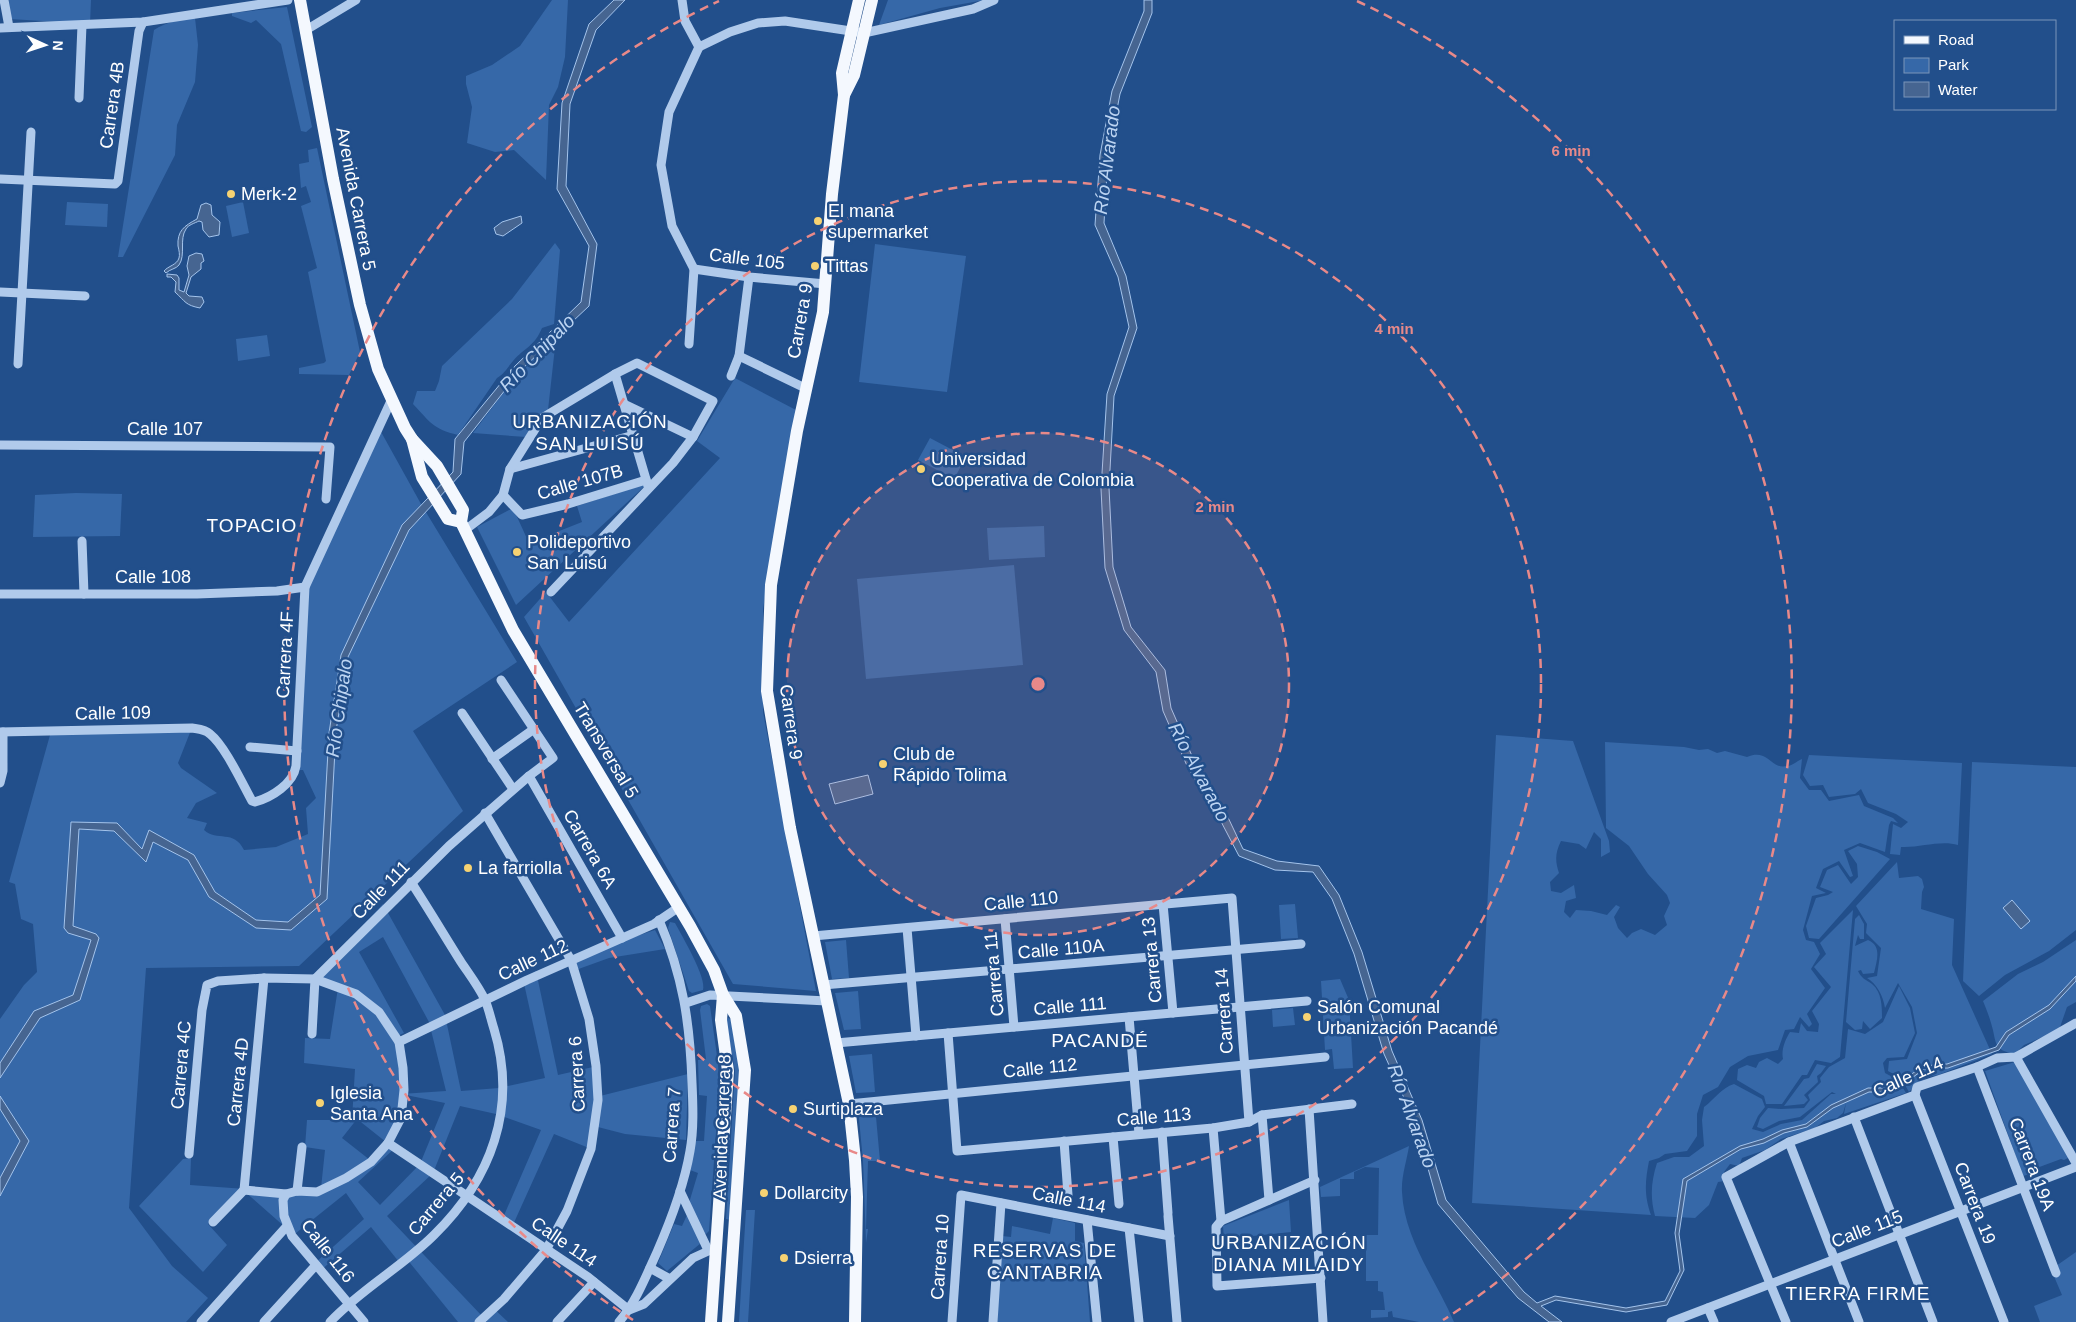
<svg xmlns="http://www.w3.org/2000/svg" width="2076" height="1322" font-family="Arial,sans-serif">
<rect width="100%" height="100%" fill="#224f8b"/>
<g fill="#3668a8" fill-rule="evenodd">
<polygon points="9,0 91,0 90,24 10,19"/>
<polygon points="552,0 568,0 565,57 558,87 549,105 546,180 514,150 495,152 467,143 472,107 466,84 466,76 492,65 520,46"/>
<polygon points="888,0 985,0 940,8 879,25"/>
<polygon points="287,7 312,127 306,132 301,131 281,44 256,20 251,23 232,16 232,13"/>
<path d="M195,18L198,45L195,82L177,125L175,155L123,257H118L154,30C166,22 180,19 195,18Z"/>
<polygon points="317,148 360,352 349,375 299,374 299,368 324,363 326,361 308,272 317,268 301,206 311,202 306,186 301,188 299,164 309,162 308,150"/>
<polygon points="67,202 108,204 107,227 65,225"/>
<polygon points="243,202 249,233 232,237 226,206"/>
<path d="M555,243L560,250L554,324L542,328C534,347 525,347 513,361C507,368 505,373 497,378L458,435C433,429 430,422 413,404L417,391H435L439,381L442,366L512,299Z"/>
<polygon points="875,244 966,256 947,392 859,382"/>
<polygon points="267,335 270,356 238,361 236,339"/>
<polygon points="555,347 548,410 532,423 526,437 473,433 504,392 535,357"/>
<polygon points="735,378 796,410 763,609 763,712 816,991 733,984 524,617 546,592 569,622 720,458 697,441"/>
<path d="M380,430L421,504L517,662L413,731L463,811L299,966L146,968L129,1208L172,1266L208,1298L186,1322H0V1019L24,985L37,972L33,924L21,919L15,884L9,882L50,735L191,730L178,763L181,768L217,793L196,803L187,818L207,823L204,830C217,842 234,829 244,850L276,847L308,834L306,808L316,798L303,770H296L305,591Z"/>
<polygon points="930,438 966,457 954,479 918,460"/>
<polygon points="648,483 516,605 477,527 513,508 529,543 582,522 577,506"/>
<polygon points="76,493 122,494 120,536 33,537 35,495"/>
<polygon points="1044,526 1045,557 989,560 987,528"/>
<polygon points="1014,565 1023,665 866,679 857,579"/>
<path d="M1496,735L1573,741L1609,841L1610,852L1601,857V839L1594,832L1586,849L1579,844L1561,841C1555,853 1555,861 1559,873L1550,882L1551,891L1561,893L1574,885L1576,898L1566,901L1564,912L1570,918L1576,910L1591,911L1607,915L1616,905L1620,907L1614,917L1618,928L1627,938L1632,933L1641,929L1655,935L1667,925L1664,916L1670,903L1667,895L1648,874L1629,846L1606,828L1605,742L1684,747L1699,750L1708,749L1717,753L1725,751L1747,757C1769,748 1770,770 1787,766C1792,766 1797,761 1802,759L1800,778L1809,790H1821L1829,801L1859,795L1864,806L1893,818L1898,823L1891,821L1889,825L1885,852L1860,843L1844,850L1853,876L1850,877L1839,861L1823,869L1816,888L1826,893L1812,896L1803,930L1806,940L1814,942L1820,954L1811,969L1825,988L1807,1014L1812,1024L1809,1027L1800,1017L1794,1029L1785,1030L1778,1050L1748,1056L1730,1067L1718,1087L1703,1095L1697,1114V1136L1687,1151L1665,1154L1659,1158L1649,1161C1645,1182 1644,1195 1651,1215L1472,1203Z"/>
<path d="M1809,755L1962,763L1958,845C1940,840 1920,848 1901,847L1900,855L1890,854L1893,824L1901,828L1908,822L1896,814L1868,803L1861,789L1855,794L1829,797L1823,785L1810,786L1803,775Z"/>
<polygon points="1972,762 2076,767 2076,930 2049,951 2005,975 1979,996 1963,981"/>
<polygon points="1858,846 1877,852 1890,859 1819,939 1809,938 1806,926 1816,898 1828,895 1833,892 1820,887 1827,870 1838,865 1851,884 1858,877 1857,864 1848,851"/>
<path d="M1897,862L1899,878L1918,876L1922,879L1924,887L1922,892L1921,909L1954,919L1952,965L1992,1054L1938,1075C1926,1076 1918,1083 1909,1092L1901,1078L1888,1071L1889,1061L1907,1059L1917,1033L1912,1007L1898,983L1885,1008C1883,996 1877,984 1867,978L1877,976L1881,948L1866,933L1867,924L1856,906Z"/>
<path d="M383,904L445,1015L461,1091L499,1088L545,1078L523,979L536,971L558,1075L593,1067L596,1097L688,1074L686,1140L625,1134L594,1126L589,1148L554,1134L512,1227L502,1220L541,1130L496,1114L460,1106L433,1173L387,1216L482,1316L491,1306L508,1322H487L482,1317L475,1322H458L406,1258L399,1262L371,1227L320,1271L314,1264L364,1219L346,1193L291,1237L285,1227L243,1190L208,1224L227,1245L203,1272L139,1206L183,1159L191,1158L190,1185L285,1192L321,1188L325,1150L305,1147L307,1120H352L355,1069L304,1063L305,1038L330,1039L338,988L311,978L322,969ZM383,937L429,1022L446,1091L401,1094L402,1069L395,1037L404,1033L359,952ZM401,1094L445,1103L420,1164L380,1205L358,1182L395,1148L386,1142L397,1115ZM357,1119L386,1142L370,1160L342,1138Z"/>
<polygon points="1295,904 1298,938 1281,939 1279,905"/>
<path d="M1853,910L1840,1057L1831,1063L1815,1060L1807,1075H1802L1782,1104H1766L1764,1096L1737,1080L1738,1069L1747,1065L1756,1068L1759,1062L1767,1058L1778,1064L1783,1059C1781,1050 1785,1040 1790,1032L1799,1033L1801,1023L1807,1031L1818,1032L1819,1024L1812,1011L1831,987L1814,967L1826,954L1820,943Z"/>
<path d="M1859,915L1864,924V939H1860L1858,935L1855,946L1868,940C1882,946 1877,960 1874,973L1863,974L1861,970L1858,971C1862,979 1865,979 1872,984C1882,992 1882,1007 1882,1018L1870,1029L1863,1021L1862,1029L1855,1030L1846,1022L1855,919Z"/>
<path d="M670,922L675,923C682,936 707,978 703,990L692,993L689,991L668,928Z"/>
<polygon points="655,930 665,949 609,958 573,971 569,958"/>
<polygon points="846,940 849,978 832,979 825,942"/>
<path d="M2076,940V1002L2067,1007L2059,1030L2024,1045L2015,1054C1992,1050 1997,1042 1991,1023C1989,1016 1986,1008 1983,1001L2018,974L2043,962Z"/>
<polygon points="1340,979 1349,1000 1353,1068 1334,1069 1332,1049 1325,1050 1321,981"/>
<path d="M1899,986L1910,1008L1915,1033L1904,1057L1887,1058L1883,1063L1885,1073L1898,1080L1906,1093L1844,1114L1846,1103L1843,1113L1837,1118L1824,1121L1815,1128L1781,1139L1765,1150L1742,1158L1739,1166L1730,1164L1724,1172L1725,1181L1718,1182L1709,1205L1695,1218L1655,1216C1650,1197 1651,1182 1657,1163L1674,1157H1689L1704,1146L1702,1120L1704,1107C1715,1099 1721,1088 1734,1084L1762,1099L1765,1107L1758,1116L1752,1129L1763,1132L1781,1124L1802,1120L1831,1094H1836L1832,1092L1800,1117L1779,1121L1763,1129L1757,1127L1760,1118L1768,1108L1781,1109L1804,1108L1810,1100L1808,1095L1821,1082L1820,1078L1829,1067L1845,1058L1848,1029L1865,1034L1883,1022Z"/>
<polygon points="858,991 861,1029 844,1030 835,993"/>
<polygon points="707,1004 710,1006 718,1063 719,1090 709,1231 706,1234 703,1233 689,1203 698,1173 690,1170 695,1141 704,1141 707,1096 699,1095 698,1060 706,1059 700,1010 701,1006"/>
<polygon points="1293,1008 1295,1025 1273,1027 1272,1010"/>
<polygon points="728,1018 732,1019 741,1070 731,1220 726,1219 735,1071 726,1020"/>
<polygon points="872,1054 875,1092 856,1093 849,1056"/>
<polygon points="2015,1062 2070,1157 2064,1160 2061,1159 2034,1169 2033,1173 2023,1176 1985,1071"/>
<polygon points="1817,1064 1826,1066 1821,1073 1817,1076 1818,1082 1804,1095 1808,1100 1804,1104 1784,1106 1804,1079 1809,1078"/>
<polygon points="875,1106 880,1161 868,1161 866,1229 868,1229 866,1243 863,1161 858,1108"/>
<path d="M1409,1146C1407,1160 1401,1177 1402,1192C1404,1239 1436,1280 1454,1322H1419L1393,1317L1392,1311L1388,1312V1317L1371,1318V1310H1385L1383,1292L1378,1291V1281H1366V1235H1378L1379,1168L1365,1167L1354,1172V1179H1340V1196L1321,1197L1320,1187Z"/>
<polygon points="1289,1200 1291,1232 1224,1239 1223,1226"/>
<polygon points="746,1210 755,1210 748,1322 739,1322"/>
<polygon points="687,1215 701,1243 667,1271 658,1263 674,1224 682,1226"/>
<polygon points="1053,1218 1075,1223 1075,1241 1084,1243 1090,1322 997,1322 1002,1236 1011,1237 1012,1226 1050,1234"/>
<polygon points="2076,1252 2076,1322 2040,1322 2034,1306 2062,1295 2053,1274 2056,1266"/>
</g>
<g fill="#466591" stroke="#a4c4ec">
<polygon points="614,0 625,0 596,30 570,104 566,186 597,244 589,306 521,370 464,442 461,474 409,530 348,657 336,731 327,899 291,930 256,928 209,897 188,860 153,842 146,862 114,831 79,829 73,926 96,934 99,938 80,1000 40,1018 0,1078 0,1063 34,1011 73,995 91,940 68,933 64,928 71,822 117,823 142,849 149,830 194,855 215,892 256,920 288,922 320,895 329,733 341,655 402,525 453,472 455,439 515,366 581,302 589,246 557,189 562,103 589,24"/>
<polygon points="1144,0 1152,0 1152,13 1120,94 1108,156 1104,223 1126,276 1137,328 1114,396 1109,488 1113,567 1131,627 1165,670 1171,708 1196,765 1224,809 1243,849 1277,861 1319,866 1339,895 1362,952 1392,1051 1422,1120 1446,1200 1524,1292 1537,1303 1555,1296 1626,1308 1665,1301 1680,1271 1675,1233 1683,1179 1740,1146 1763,1139 1782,1130 1806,1124 1831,1105 1868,1088 1892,1088 1923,1066 1947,1064 1996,1047 2006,1032 2049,1005 2076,976 2076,981 2050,1009 2009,1035 1999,1050 1948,1068 1924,1069 1893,1092 1869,1092 1833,1108 1807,1127 1784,1133 1764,1143 1741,1149 1687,1181 1679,1234 1684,1270 1667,1305 1626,1312 1556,1300 1541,1306 1562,1322 1549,1322 1518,1298 1438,1204 1415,1122 1384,1054 1354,954 1332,899 1313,872 1275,870 1239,856 1216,812 1188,768 1163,711 1156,672 1124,630 1105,568 1101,489 1107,394 1129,327 1118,277 1095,225 1100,155 1112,91 1144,11"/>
<path d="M206,203L211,205L212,215L220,222L219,235L209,237L203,230L202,222L199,221C195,223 188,225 186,229C179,239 186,255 179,265C176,269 170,269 166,273L164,271C168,266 177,265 179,258C180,255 179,250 178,246C177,231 184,226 197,219L201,205Z"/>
<polygon points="521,216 522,223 503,236 496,234 494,228 502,222"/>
<path d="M196,253L202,254L204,261L201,263V269L191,277L186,293L189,296L202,297L204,302L200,308C185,305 186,302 175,292L176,282L171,277H167V274L177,275L179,278V290L184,292L189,275L187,266L189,256Z"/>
<polygon points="868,775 873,794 835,804 829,784"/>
<polygon points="2012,900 2030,921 2021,929 2003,908"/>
<polygon points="0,1096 29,1141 0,1196 0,1178 20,1141 0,1109"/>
</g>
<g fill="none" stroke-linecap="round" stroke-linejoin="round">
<g stroke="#b0caeb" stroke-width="9">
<polyline points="4,0 9,27"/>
<polyline points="682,0 685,21 699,47"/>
<polyline points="0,28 143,22 288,0"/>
<polyline points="306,30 356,0"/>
<polyline points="699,47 730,32 758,23 785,21 864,33 973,9 994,0"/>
<polyline points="79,98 82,25"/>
<polyline points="0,179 115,184 118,181 139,31 143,22"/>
<polyline points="694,269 749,277 826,284"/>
<polyline points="0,292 85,296"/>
<polyline points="689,344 694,269 672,226 661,165 669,112 699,47"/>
<polyline points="739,356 805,388"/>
<polyline points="18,364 31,132"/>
<polyline points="615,374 648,486"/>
<polyline points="731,376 739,356 749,277"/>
<polyline points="624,404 693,437"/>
<polyline points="0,445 330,447 326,499"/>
<polyline points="510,469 634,435"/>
<polyline points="503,495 522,515 568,504 646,480"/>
<polyline points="465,530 489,512 503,495 510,469 542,418 615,374 637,363 713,401 693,437 673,463 551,592"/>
<polyline points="82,541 84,594"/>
<polyline points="0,594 197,594 277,591 305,587"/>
<polyline points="462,713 513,789"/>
<path d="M0,732L192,728C198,729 205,729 210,734C225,746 242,783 252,801L255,802C272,797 293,784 296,766L305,587L391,401"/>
<polyline points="250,747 297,751"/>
<polyline points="492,759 534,729"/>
<polyline points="529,776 622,938"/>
<polyline points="0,783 3,771 3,732"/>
<polyline points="1163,904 1173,1013"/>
<polyline points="1005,919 1014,1027"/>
<polyline points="907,928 916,1036"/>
<polyline points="813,936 1232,898 1249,1122"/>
<polyline points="315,979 449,846 529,776 553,758 501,680"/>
<polyline points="823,985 1301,944"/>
<polyline points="686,1003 710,995 827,1001"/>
<polyline points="1129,1017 1139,1134"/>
<polyline points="948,1033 957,1151 1213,1128 1249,1122 1262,1115 1352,1104"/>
<polyline points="312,1034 315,979"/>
<polyline points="399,1042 527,980 654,924 679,907"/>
<polyline points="836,1043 1307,1001"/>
<polyline points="2016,1057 2076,1163"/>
<polyline points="1977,1067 2056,1273"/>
<polyline points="1915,1095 2004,1322"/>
<polyline points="849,1104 1325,1057"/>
<polyline points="1309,1109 1323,1322"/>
<polyline points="1262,1115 1269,1200"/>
<polyline points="1854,1117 1933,1322"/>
<polyline points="1213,1128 1221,1221 1216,1227 1217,1286 1321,1278"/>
<polyline points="1162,1132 1168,1213"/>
<polyline points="1113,1137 1119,1204"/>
<polyline points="1064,1141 1068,1195"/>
<polyline points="1789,1142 1859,1322"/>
<polyline points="388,1143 588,1277 629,1310 644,1304 693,1258 717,1247"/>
<polyline points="189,1154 202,1010 207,985 218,981 264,978 315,979 356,994 379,1012 399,1042 403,1068 404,1090 401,1118 388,1143 371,1162 346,1178 317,1192 297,1191 286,1194 244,1190"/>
<polyline points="244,1190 264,978"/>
<polyline points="297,1191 302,1147"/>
<polyline points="680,1191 708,1250"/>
<polyline points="286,1194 283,1200 284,1216 292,1236 364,1322"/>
<polyline points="1168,1216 1177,1322"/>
<polyline points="1087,1220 1097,1322"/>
<polyline points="1221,1221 1315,1180"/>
<polyline points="213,1222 244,1190"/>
<polyline points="1129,1228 1139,1322"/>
<polyline points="650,1268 670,1279"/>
<polyline points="1708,1308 1714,1322"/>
<polyline points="201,1322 287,1226"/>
<polyline points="264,1322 316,1265"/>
<path d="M330,1322C361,1289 402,1267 434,1235C491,1179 518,1108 494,1029C491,1020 489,1009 485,1000C479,987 469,974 461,962C444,935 428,908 411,882"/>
<polyline points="479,1322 504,1299 546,1250 567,1211 591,1149 598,1100 596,1066 589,1019 571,960 485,813"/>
<polyline points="557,1322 594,1282"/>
<path d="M619,1322C636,1302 646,1276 657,1252C671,1220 684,1186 690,1151C694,1129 693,1105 692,1083C690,1023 683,976 659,920"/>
<polyline points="952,1322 961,1195 1170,1236"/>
<polyline points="993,1322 1001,1203"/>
<polyline points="1671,1322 2076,1167"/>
<polyline points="1786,1322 1726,1177 1789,1142 1915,1095 1917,1087 1977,1067 1997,1058 2016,1057 2076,1023"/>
</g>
<g stroke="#f4f8fe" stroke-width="12">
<polyline points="300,0 333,179 360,305 378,369 405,428 412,439 437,466 463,510 461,522 513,630 690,926 714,970 723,995 736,1016 745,1070 728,1322"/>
<polyline points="844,95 854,75 872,0"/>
<polyline points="412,439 422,477 448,519 461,522"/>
<polyline points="711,1322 728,1071 721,1020 723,995"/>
<polyline points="855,1322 857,1197 855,1160 849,1104 790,828 767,691 771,585 797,431 823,312 832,194 844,95 842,73 859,0"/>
</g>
</g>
<circle cx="1038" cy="684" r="251" fill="#e88989" fill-opacity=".12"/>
<g fill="none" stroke="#e88989" stroke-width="2.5" stroke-dasharray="9 6">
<circle cx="1038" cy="684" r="251"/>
<circle cx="1038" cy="684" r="503"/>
<path d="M633 1320A754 754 0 0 1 719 1M1357 1A754 754 0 0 1 1443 1320"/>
</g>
<g fill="#f6d272" stroke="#224f8b" stroke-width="2">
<circle cx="231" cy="194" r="5"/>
<circle cx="818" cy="221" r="5"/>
<circle cx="815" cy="266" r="5"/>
<circle cx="921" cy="469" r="5"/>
<circle cx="517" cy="552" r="5"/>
<circle cx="883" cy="764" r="5"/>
<circle cx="468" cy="868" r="5"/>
<circle cx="1307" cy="1017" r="5"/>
<circle cx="320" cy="1103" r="5"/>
<circle cx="793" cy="1109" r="5"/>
<circle cx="764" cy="1193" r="5"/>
<circle cx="784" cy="1258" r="5"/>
</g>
<g text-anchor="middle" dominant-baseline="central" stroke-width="5" stroke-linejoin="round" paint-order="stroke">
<g font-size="18" fill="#fff" stroke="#224f8b">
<text transform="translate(112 105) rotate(-82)">Carrera 4B</text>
<text transform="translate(356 199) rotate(79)">Avenida Carrera 5</text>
<text transform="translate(747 259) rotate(7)">Calle 105</text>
<text transform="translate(800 321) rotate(-80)">Carrera 9</text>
<text x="165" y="429">Calle 107</text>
<text transform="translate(580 482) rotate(-16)">Calle 107B</text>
<text x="153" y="577">Calle 108</text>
<text transform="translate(285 655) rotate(-87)">Carrera 4F</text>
<text transform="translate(113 713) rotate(-1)">Calle 109</text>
<text transform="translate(791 722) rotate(82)">Carrera 9</text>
<text transform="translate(606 750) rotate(59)">Transversal 5</text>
<text transform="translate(590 849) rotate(60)">Carrera 6A</text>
<text transform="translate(381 890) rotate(-46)">Calle 111</text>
<text transform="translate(1021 901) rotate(-6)">Calle 110</text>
<text transform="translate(1061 949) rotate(-5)">Calle 110A</text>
<text transform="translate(533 960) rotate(-25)">Calle 112</text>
<text transform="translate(1152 960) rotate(-95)">Carrera 13</text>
<text transform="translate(994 974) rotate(-95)">Carrera 11</text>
<text transform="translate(1070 1006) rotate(-5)">Calle 111</text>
<text transform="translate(1224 1011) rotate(-94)">Carrera 14</text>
<text transform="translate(181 1065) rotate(-85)">Carrera 4C</text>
<text transform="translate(1040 1068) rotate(-6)">Calle 112</text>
<text transform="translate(577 1074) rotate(-93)">Carrera 6</text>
<text transform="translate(1908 1077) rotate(-24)">Calle 114</text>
<text transform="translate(238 1082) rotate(-84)">Carrera 4D</text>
<text transform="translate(1154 1117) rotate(-5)">Calle 113</text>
<text transform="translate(672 1125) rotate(-86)">Carrera 7</text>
<text transform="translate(722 1127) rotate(-88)">Avenida Carrera 8</text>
<text transform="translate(2032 1164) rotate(69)">Carrera 19A</text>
<text transform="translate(1069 1200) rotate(11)">Calle 114</text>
<text transform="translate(1975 1203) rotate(69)">Carrera 19</text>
<text transform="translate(436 1204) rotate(-50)">Carrera 5</text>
<text transform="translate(1867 1229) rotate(-21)">Calle 115</text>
<text transform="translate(564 1242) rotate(34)">Calle 114</text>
<text transform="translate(328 1251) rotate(52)">Calle 116</text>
<text transform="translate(940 1257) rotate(-86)">Carrera 10</text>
</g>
<g font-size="18" fill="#fff" stroke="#224f8b" text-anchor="start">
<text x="241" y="194">Merk-2</text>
<text x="828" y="211">El mana<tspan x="828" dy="21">supermarket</tspan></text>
<text x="825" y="266">Tittas</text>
<text x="931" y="459">Universidad<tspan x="931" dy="21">Cooperativa de Colombia</tspan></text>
<text x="527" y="542">Polideportivo<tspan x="527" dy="21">San Luisú</tspan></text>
<text x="893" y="754">Club de<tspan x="893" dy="21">Rápido Tolima</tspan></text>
<text x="478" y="868">La farriolla</text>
<text x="1317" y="1007">Salón Comunal<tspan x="1317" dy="21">Urbanización Pacandé</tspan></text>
<text x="330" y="1093">Iglesia<tspan x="330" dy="21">Santa Ana</tspan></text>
<text x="803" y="1109">Surtiplaza</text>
<text x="774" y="1193">Dollarcity</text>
<text x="794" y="1258">Dsierra</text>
</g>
<g font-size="19" font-style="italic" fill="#bcd4f2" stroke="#224f8b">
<text transform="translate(1107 160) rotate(-83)">Río Alvarado</text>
<text transform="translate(537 353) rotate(-46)">Río Chipalo</text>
<text transform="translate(339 708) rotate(-82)">Río Chipalo</text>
<text transform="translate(1199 772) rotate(62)">Río Alvarado</text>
<text transform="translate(1412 1116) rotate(70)">Río Alvarado</text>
</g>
<g font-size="19" letter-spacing="1" fill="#fff" stroke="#224f8b">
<text x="590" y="421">URBANIZACIÓN<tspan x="590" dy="22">SAN LUISÚ</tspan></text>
<text x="252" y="525">TOPACIO</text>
<text x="1100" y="1040">PACANDÉ</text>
<text x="1289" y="1242">URBANIZACIÓN<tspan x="1289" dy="22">DIANA MILAIDY</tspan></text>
<text x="1045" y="1250">RESERVAS DE<tspan x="1045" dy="22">CANTABRIA</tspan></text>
<text x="1858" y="1293">TIERRA FIRME</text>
</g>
</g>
<circle cx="1038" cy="684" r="8" fill="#e88989" stroke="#224f8b" stroke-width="2.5"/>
<g font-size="15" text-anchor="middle" font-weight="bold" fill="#e88989" stroke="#224f8b" stroke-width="5" stroke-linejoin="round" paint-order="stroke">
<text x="1571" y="156">6 min</text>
<text x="1394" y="334">4 min</text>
<text x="1215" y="512">2 min</text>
</g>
<rect x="1894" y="20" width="162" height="90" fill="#224f8b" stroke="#7a95b9"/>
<rect x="1904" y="36" width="25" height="8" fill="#f4f8fe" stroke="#7a95b9"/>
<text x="1938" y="45" font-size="15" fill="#ffffff">Road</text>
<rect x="1904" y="58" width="25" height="15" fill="#3668a8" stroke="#7a95b9"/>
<text x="1938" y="70" font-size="15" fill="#ffffff">Park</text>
<rect x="1904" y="82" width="25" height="15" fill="#466591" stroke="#7a95b9"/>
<text x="1938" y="95" font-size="15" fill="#ffffff">Water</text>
<g transform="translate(45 45) rotate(93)" stroke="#224f8b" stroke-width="4" paint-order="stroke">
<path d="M0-4L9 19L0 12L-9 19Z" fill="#ffffff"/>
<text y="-8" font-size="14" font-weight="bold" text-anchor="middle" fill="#ffffff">N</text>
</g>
</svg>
